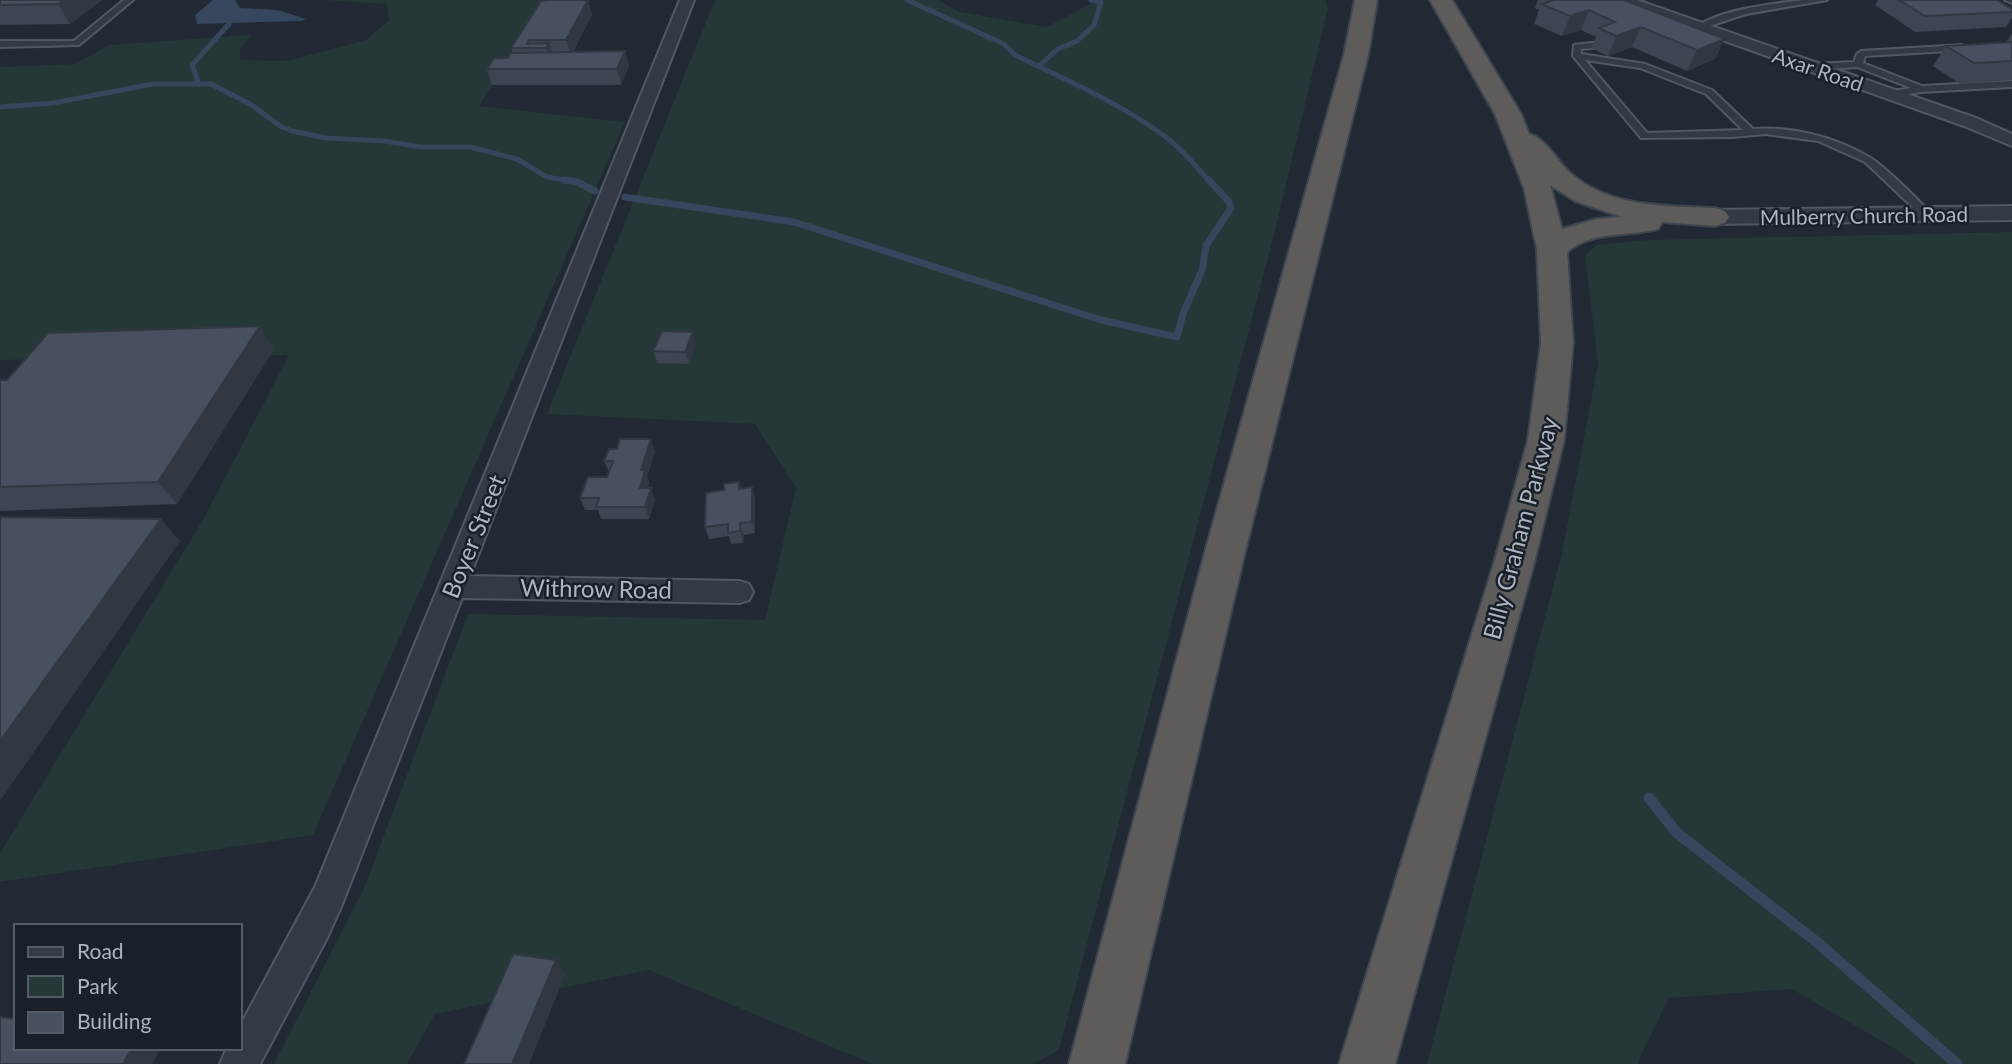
<svg xmlns="http://www.w3.org/2000/svg" width="2012" height="1064" font-family="Lato,sans-serif">
<rect width="100%" height="100%" fill="#202934"/>
<g fill="#253737">
<polygon points="324,0 547,0 479,106 625,122 313,835 0,882 0,853 204,518 289,355 0,360 0,67 75,64 109,45 251,35 240,49 240,60 287,61 366,40 389,20 387,4"/>
<polygon points="715,0 938,0 960,12 1047,27 1097,0 1325,0 1328,8 1274,235 1059,1050 1033,1064 873,1064 649,970 435,1014 407,1064 274,1064 364,888 468,614 765,620 796,488 755,424 547,414"/>
<polygon points="2012,232 2012,1064 1915,1064 1902,1053 1792,989 1669,998 1640,1057 1639,1064 1427,1064 1562,553 1598,364 1585,255 1597,245 1647,240"/>
</g>
<polygon fill="#36465c" points="213,0 235,0 240,8 278,10 306,19 301,21 197,24 195,15"/>
<g fill="none" stroke-linecap="round" stroke-linejoin="round">
<g stroke="#36465c" stroke-width="5">
<path d="M907,0L1004,44L1015,55C1064,79 1115,101 1159,132C1179,146 1194,164 1210,182"/>
<polyline points="1039,66 1058,49 1077,41 1094,25 1101,2 1091,0"/>
<polyline points="199,84 192,65 229,24 225,0"/>
<polyline points="0,107 53,103 153,84 211,84 252,105 280,126 292,131 326,138 385,141 420,147 470,147 517,159 547,177 575,182"/>
</g>
<g stroke="#36465c" stroke-width="7">
<polyline points="565,180 577,182 595,191"/>
<polyline points="625,197 794,222 1101,320 1177,337 1183,314 1202,270 1206,246 1231,208 1229,202 1209,180"/>
</g>
<polyline stroke="#36465c" stroke-width="11" points="1649,798 1677,833 1818,943 1957,1064"/>
<defs>
<g id="service">
<polygon points="124,0 133,0 79,45 0,47 0,41 74,41"/>
<path d="M1803,0H1827L1746,14L1700,29L1696,27C1722,9 1771,4 1803,0Z"/>
<polygon points="2005,0 2012,0 2012,3"/>
<path d="M1601,42L1604,43V47L1581,49V54L1645,64L1712,90L1753,129C1793,126 1835,137 1869,157C1883,165 1919,200 1930,213L1925,216L1921,215L1865,162L1818,141L1766,134L1733,137L1641,138L1573,56L1574,45ZM1585,60L1640,68L1706,94L1743,130L1647,133Z"/>
<polygon points="1962,45 1966,48 1965,50 1865,56 1863,63 1922,86 2012,81 2012,87 1921,92 1890,97 1886,94 1887,92 1911,88 1857,67 1813,70 1809,67 1813,64 1854,62 1857,54 1861,51"/>
</g>
<g id="minor">
<polygon points="680,0 694,0 470,576 739,581 749,584 753,592 749,600 739,603 462,598 341,907 327,938 260,1064 220,1064 227,1048 240,1048 240,1026 315,887"/>
<polygon points="1616,0 1637,0 1976,118 2012,134 2012,146 1964,126 1618,3"/>
</g>
<polygon id="tertiary" points="2012,206 2012,220 1715,224 1706,222 1703,217 1706,212 1715,210"/>
<g id="trunk">
<polygon points="1355,0 1377,0 1368,55 1245,552 1125,1064 1069,1064 1205,552 1344,55"/>
<path d="M1430,0H1452L1521,114L1529,134C1548,139 1559,166 1575,177C1615,208 1668,206 1715,208L1725,211L1729,217L1725,223L1715,226L1662,222L1658,229C1627,237 1593,230 1567,252L1573,343L1564,440L1534,563L1395,1064H1339L1494,563L1528,440L1541,343L1537,249L1524,188L1495,114ZM1550,185L1575,201L1622,217L1597,219L1562,229Z"/>
</g>
</defs>
<use href="#service" stroke="#515863" stroke-width="4"/>
<use href="#minor" stroke="#515863" stroke-width="4"/>
<use href="#tertiary" stroke="#515863" stroke-width="4"/>
<use href="#trunk" stroke="#3e454f" stroke-width="4"/>
<use href="#service" fill="#333a45" fill-rule="evenodd"/>
<use href="#minor" fill="#333a45" fill-rule="evenodd"/>
<use href="#tertiary" fill="#333a45" fill-rule="evenodd"/>
<use href="#trunk" fill="#5e5c5b" fill-rule="evenodd"/>
</g>
<g fill="#3c4551">
<polygon points="0,0 102,0 70,24 0,25"/>
<polygon points="549,0 590,0 588,0 592,15 573,52 625,51 629,66 621,85 492,85 487,69 508,58 513,53 511,48"/>
<polygon points="1538,0 1624,0 1715,59 1687,71 1632,47 1608,56 1591,48 1596,37 1581,30 1562,36 1534,24 1539,10 1535,8"/>
<polygon points="1878,0 1997,0 2012,9 2012,18 2006,27 1915,32 1875,5"/>
<polygon points="2011,35 2012,35 2012,80 1960,84 1933,66 1946,46 2006,42"/>
<polygon points="696,344 689,364 657,363 653,351"/>
<polygon points="274,349 177,504 0,511 0,380"/>
<polygon points="655,451 647,477 649,482 648,488 655,500 649,519 601,519 598,510 585,510 580,498 607,477 609,472 604,461"/>
<polygon points="739,482 741,489 752,487 755,499 755,533 744,535 743,543 731,544 729,536 709,539 705,527 724,490"/>
</g>
<g fill="#313842">
<polygon points="64,0 102,0 70,24 58,4"/>
<polygon points="588,0 592,15 571,55 566,40"/>
<polygon points="1589,10 1581,30 1562,36 1570,16"/>
<polygon points="1641,27 1632,47 1608,56 1616,36"/>
<polygon points="1725,39 1715,59 1687,71 1697,50"/>
<polygon points="549,43 554,59 551,64 546,48"/>
<polygon points="625,51 629,66 621,85 617,69"/>
<polygon points="260,326 274,349 177,504 158,482"/>
<polygon points="693,332 696,344 689,364 685,352"/>
<polygon points="651,439 655,451 647,477 649,482 644,499 640,488 641,470"/>
<polygon points="752,487 755,499 755,533 752,522"/>
<polygon points="651,488 655,500 649,519 645,507"/>
<polygon points="161,519 180,541 0,801 0,741"/>
<polygon points="740,523 744,535 743,543 740,531"/>
<polygon points="556,960 566,973 529,1064 512,1064"/>
<polygon points="132,1048 161,1048 152,1064 123,1064"/>
</g>
<g fill="#46505e" stroke="#313842" stroke-width="2">
<polygon points="0,0 64,0 58,4 0,5"/>
<polygon points="549,0 588,0 566,40 529,40 527,44 549,43 546,48 511,48 541,1"/>
<polygon points="1554,0 1624,0 1725,39 1697,50 1641,27 1616,36 1599,28 1615,22 1589,10 1570,16 1541,4"/>
<polygon points="1899,0 1997,0 2012,9 2012,12 1925,16"/>
<polygon points="2012,42 2012,61 1974,63 1946,46"/>
<polygon points="625,51 617,69 487,69 494,58 508,58 510,53"/>
<polygon points="260,326 158,482 0,487 0,380 7,380 48,333"/>
<polygon points="662,331 693,332 685,352 653,351"/>
<polygon points="620,439 651,439 641,470 645,470 640,488 651,488 645,507 596,507 599,498 580,498 588,477 607,477 613,461 604,461 609,449 617,449"/>
<polygon points="739,482 739,489 752,487 752,522 740,523 740,531 728,533 728,524 705,527 706,493 724,490 724,484"/>
<polygon points="0,517 161,519 0,741"/>
<polygon points="513,954 556,960 512,1064 464,1064"/>
<polygon points="0,1017 16,1019 16,1048 132,1048 123,1064 0,1064"/>
</g>
<g text-anchor="middle" dominant-baseline="central" stroke-width="5" stroke-linejoin="round" paint-order="stroke">
<g font-size="21" fill="#adb5c2" stroke="#192029">
<text transform="translate(1818 69) rotate(19)">Axar Road</text>
<text transform="translate(1864 215) rotate(-1)">Mulberry Church Road</text>
</g>
<g font-size="24" fill="#adb5c2" stroke="#192029">
<text transform="translate(1520 528) rotate(-75)">Billy Graham Parkway</text>
<text transform="translate(473 536) rotate(-68)">Boyer Street</text>
<text transform="translate(596 588) rotate(1)">Withrow Road</text>
</g>
</g>
<rect x="14" y="924" width="228" height="126" fill="#192029" stroke="#545c66" stroke-width="2"/>
<rect x="28" y="947" width="35" height="10" fill="#333a45" stroke="#545c66" stroke-width="2"/>
<text x="77" y="959" font-size="21" fill="#adb5c2">Road</text>
<rect x="28" y="976" width="35" height="21" fill="#253737" stroke="#545c66" stroke-width="2"/>
<text x="77" y="994" font-size="21" fill="#adb5c2">Park</text>
<rect x="28" y="1012" width="35" height="21" fill="#46505e" stroke="#545c66" stroke-width="2"/>
<text x="77" y="1029" font-size="21" fill="#adb5c2">Building</text>
</svg>
